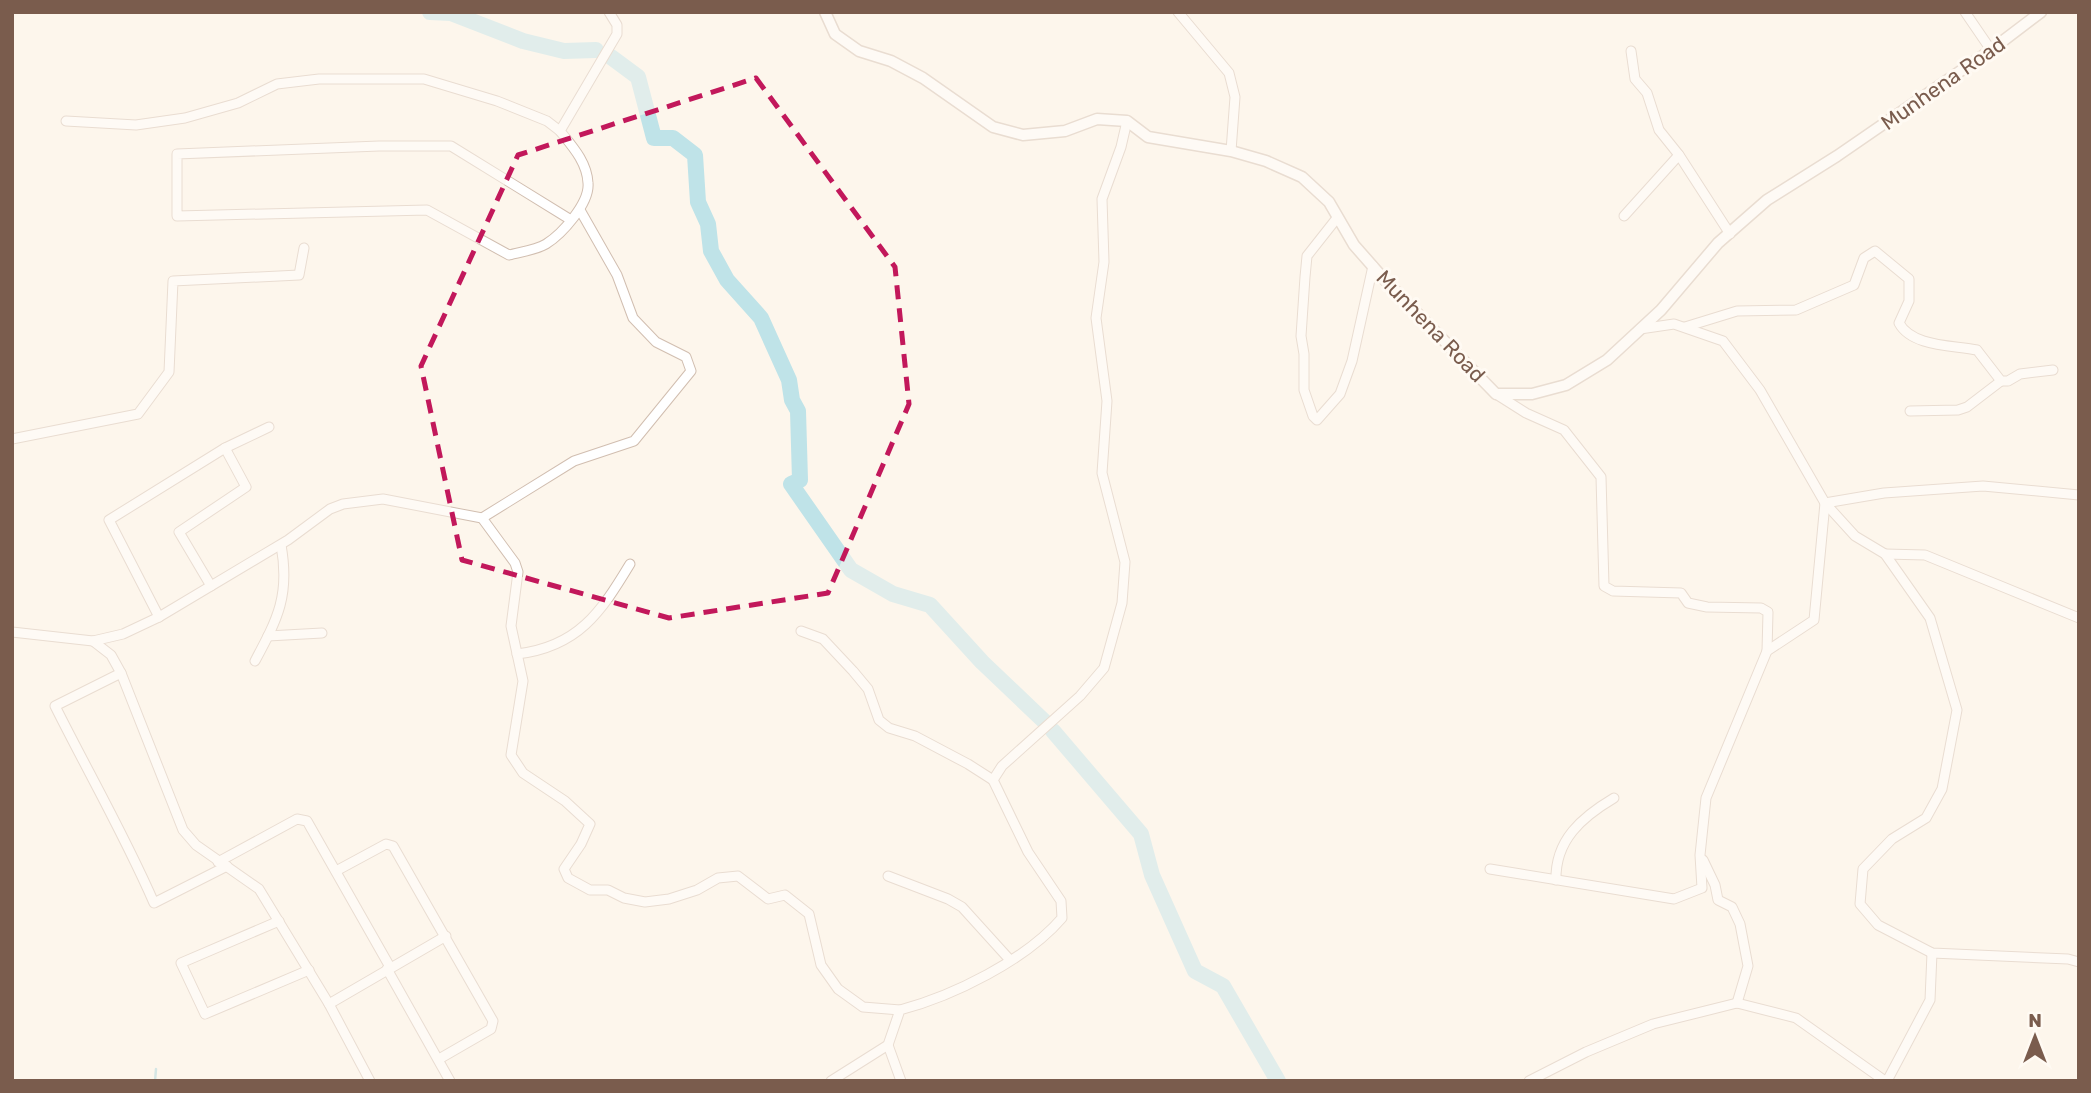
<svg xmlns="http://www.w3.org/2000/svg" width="2091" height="1093" font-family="Rubik,sans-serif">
<rect width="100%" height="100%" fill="#fdf6ec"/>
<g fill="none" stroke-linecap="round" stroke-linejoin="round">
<polyline stroke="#a5d3da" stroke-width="2.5" points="155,1081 156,1069"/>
<g stroke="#bfe3e8" stroke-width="16">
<polyline points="430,12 451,13 523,41 564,51 596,50"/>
<polyline points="611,57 638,77 654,138 673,138 695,155 698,202 708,224 711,251 727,280 761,318 789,380 792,400 798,411 800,480 791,484 851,570 893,594 930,605 982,662 1045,722"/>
<polyline points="1053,731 1141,834 1152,875 1195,971 1223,986 1278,1081"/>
</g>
<defs>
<g id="minor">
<polyline points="1178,12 1229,73 1235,97 1231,151"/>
<polyline points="1965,12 1991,50"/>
<polyline points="1631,51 1635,79 1647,93 1659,130 1679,155 1730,234"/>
<polyline points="66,121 136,125 185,118 238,103 277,84 319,79 424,79 497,101 547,121 560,131"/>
<polyline points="1624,216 1679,155"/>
<polyline points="1337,218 1307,256 1305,277 1301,336 1304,354 1304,390 1313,416 1317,420 1340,394 1352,361 1373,266"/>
<path d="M571,220L451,146H379L177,154V216L427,210L509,255C520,252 536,250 546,244C562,234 590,203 588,183C587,162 572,146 560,131L617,34V25L609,12"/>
<path d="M1685,327L1737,311L1796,310L1854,285L1864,258L1875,251L1909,279V301L1899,323C1912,347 1953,345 1977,350L2001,381H2008L2020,374L2053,370"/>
<polyline points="1640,329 1674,324 1723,341 1760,390 1825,503 1855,536 1885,554 1930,618 1957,710 1942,789 1926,818 1892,839 1863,869 1860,904 1878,925 1932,953 2068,959 2079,962"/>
<polyline points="1496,394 1526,413 1564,430 1601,477 1604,586 1613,591 1681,593 1688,603 1707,607 1761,608 1768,612 1767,651"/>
<polyline points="1910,411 1958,410 1967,407 2001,381"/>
<polyline points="12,439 138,414 169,372 173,281 299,275 304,248"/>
<polyline points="482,518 515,563 518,572 511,626 523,681 511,755 523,773 565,801 590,824 581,844 564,869 568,878 590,890 608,890 624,898 645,902 669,899 697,890 718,878 738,876 768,899 785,895 809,914 821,965 838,989 863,1007 900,1010"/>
<polyline points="1885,554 1925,555 2079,618"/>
<polyline points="211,586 179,532 246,487 225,448"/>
<polyline points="159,617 109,520 225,448 269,427"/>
<polyline points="801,631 823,639 853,671 868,689 879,720 889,728 915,736 968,764 993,780"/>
<polyline points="12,632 93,641 123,634 159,617 288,540 330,509 343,504 383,499 482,518 574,461 634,441 691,371 686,357 656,342 633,318 617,275 580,210"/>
<polyline points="268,636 322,633"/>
<polyline points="93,641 111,655 121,673 183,830 196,845 259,889 329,1004 370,1081"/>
<path d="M517,654C578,647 601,612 630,564"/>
<path d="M255,661C278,618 290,595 281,545"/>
<path d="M121,673L55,706C88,772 125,836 154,903L227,866"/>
<polyline points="1703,860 1715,885 1718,900 1732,907 1740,924 1748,966 1737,1003"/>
<polyline points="218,862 297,819 307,821 390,967"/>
<polyline points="1490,869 1674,899 1702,888 1700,855 1706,798 1767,651 1814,620 1825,503 1884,493 1983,486 2079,495"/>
<polyline points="336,871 386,844 393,846 493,1021 491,1029 439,1059"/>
<polyline points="888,876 948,899 962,907 1010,960"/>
<path d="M1556,880C1555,840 1582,817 1614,798"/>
<polyline points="279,921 181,963 205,1014 309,970"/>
<polyline points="387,969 450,1081"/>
<polyline points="329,1004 446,936"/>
<polyline points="888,1045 901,1081"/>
<path d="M831,1081L888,1045L900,1010C953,996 1026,960 1062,918L1061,901L1028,852L993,780L1002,766L1080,696L1104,668L1122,603L1125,562L1102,473L1107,401L1096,318L1104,262L1102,199L1121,147L1127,121"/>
<polyline points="1529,1081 1586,1052 1653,1024 1737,1003 1796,1018 1885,1081"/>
<polyline points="1887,1081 1930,1000 1932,953"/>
</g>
<polyline id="tertiary" points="825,12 835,34 859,51 891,61 923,78 993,127 1023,135 1065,131 1097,119 1127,121 1148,137 1231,151 1266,161 1302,177 1329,202 1354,245 1383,278 1496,394 1532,394 1566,385 1607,360 1661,310 1718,243 1767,200 1837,156 1991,50 2041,12"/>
</defs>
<use href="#minor" stroke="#d1beb0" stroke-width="11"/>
<use href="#tertiary" stroke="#d1beb0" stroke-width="13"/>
<use href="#minor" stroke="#fff" stroke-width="9"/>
<use href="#tertiary" stroke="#fff" stroke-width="10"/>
</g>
<path d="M0 0H2091V1093H0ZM756,78L895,267L909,404L828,593L669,618L462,560L421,366L518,155Z" fill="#fdf6ec" fill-opacity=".55" fill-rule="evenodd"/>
<path fill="none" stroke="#c2185b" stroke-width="5" stroke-dasharray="14 9" stroke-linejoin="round" d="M756,78L895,267L909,404L828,593L669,618L462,560L421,366L518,155Z"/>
<g text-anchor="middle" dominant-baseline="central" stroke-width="6" stroke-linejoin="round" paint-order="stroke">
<g font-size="21" fill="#7a5c4d" stroke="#fffaf3">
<text transform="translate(1943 83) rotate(-35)">Munhena Road</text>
<text transform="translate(1431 326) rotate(46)">Munhena Road</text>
</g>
</g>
<rect width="2091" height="1093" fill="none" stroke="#7a5c4d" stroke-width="28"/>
<g transform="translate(2035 1037)" stroke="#fffaf3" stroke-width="5" paint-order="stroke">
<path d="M0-5L12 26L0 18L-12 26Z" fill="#7a5c4d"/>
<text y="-10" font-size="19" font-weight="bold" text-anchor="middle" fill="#7a5c4d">N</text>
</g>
</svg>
